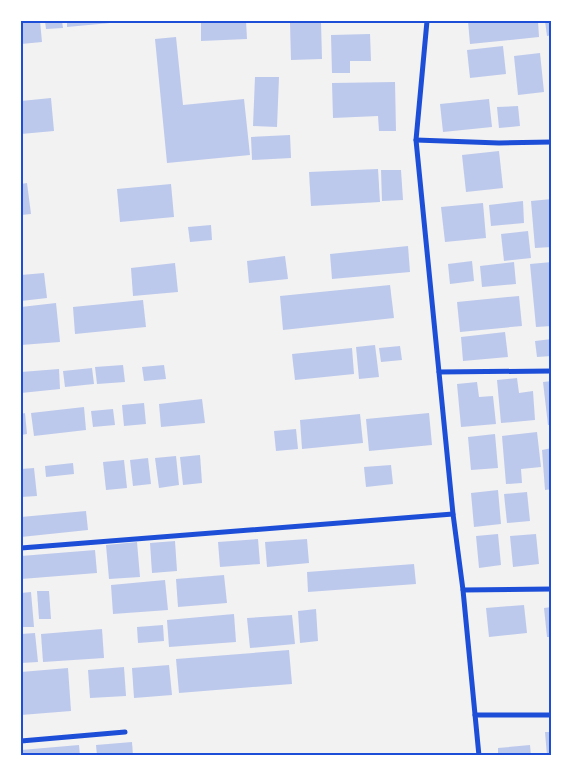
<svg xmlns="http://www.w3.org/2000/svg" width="573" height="777" font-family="'Archivo Narrow',sans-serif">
<rect width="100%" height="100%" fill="#f2f2f2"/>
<g fill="#bdc9ec">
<polygon points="21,21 40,21 42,42 21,44"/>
<polygon points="45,21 62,21 63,28 46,29"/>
<polygon points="67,21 110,21 110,23 67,27"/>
<polygon points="201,21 246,21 247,39 201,41"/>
<polygon points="468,21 538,21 539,37 470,44"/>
<polygon points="545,21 552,21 552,35 547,36"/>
<polygon points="321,22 322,59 291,60 290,23"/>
<polygon points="370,34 371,61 350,61 350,73 332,73 331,35"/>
<polygon points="176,37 183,105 244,99 250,155 167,163 155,39"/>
<polygon points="503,46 506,74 470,78 467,50"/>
<polygon points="540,53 544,92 518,95 514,56"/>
<polygon points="255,77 279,77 277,127 253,126"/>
<polygon points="395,82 396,131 379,131 378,116 333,118 332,83"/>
<polygon points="51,98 54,131 21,134 21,101"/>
<polygon points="489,99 492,127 443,132 440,104"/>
<polygon points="518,106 520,126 499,128 497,107"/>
<polygon points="290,135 291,158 252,160 251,137"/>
<polygon points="499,151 503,188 466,192 462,155"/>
<polygon points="378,169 380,202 311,206 309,172"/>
<polygon points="381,170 401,170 403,200 382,201"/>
<polygon points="27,183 31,214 21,215 21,184"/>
<polygon points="171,184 174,217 120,222 117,189"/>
<polygon points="552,199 552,247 535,248 531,201"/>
<polygon points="523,201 524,223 491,226 489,205"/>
<polygon points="483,203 486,238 445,242 441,207"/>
<polygon points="211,225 212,240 190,242 188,227"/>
<polygon points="528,231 531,258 504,261 501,234"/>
<polygon points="408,246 410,272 332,279 330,254"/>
<polygon points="285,256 288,279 249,283 247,261"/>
<polygon points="472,261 474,281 450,284 448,264"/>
<polygon points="514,262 516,284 482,287 480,266"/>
<polygon points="552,262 552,326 536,327 530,264"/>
<polygon points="175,263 178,292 133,296 131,268"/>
<polygon points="44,273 47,298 21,301 21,275"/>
<polygon points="390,285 394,318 283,330 280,296"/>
<polygon points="519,296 522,326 460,332 457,302"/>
<polygon points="143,300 146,327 75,334 73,307"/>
<polygon points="56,303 60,342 21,345 21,307"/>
<polygon points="505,332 508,357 463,361 461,337"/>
<polygon points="552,339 552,356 537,357 535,341"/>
<polygon points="375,345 379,377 359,379 356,347"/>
<polygon points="400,346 402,360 381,362 379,348"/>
<polygon points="352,348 354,374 295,380 292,354"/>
<polygon points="123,365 125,382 97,384 95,367"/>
<polygon points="164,365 166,379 144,381 142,367"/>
<polygon points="92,368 94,384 65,387 63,371"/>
<polygon points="59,369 60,389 21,393 21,372"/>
<polygon points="517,378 519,393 533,391 535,420 501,423 497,380"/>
<polygon points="552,381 552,425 548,425 543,382"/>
<polygon points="477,382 479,397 493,396 496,424 461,427 457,384"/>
<polygon points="202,399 205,423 161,427 159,404"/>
<polygon points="144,403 146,424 124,426 122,405"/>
<polygon points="84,407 86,430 34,436 31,413"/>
<polygon points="113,409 115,425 93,427 91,411"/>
<polygon points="25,413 27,434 21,435 21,414"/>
<polygon points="429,413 432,445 369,451 366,419"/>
<polygon points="360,414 363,443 302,449 300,420"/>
<polygon points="296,429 298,449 276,451 274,431"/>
<polygon points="537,432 541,467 521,469 522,483 506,484 502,436"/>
<polygon points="495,434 498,468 471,470 468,437"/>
<polygon points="552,448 552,489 545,490 542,450"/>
<polygon points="200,455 202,483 183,485 180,457"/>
<polygon points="176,456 179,485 159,488 155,458"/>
<polygon points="148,458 151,484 133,486 130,460"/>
<polygon points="124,460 127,488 106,490 103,462"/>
<polygon points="73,463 74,474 46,477 45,466"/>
<polygon points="391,465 393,484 366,487 364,467"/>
<polygon points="34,468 37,496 21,497 21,469"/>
<polygon points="498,490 501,524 474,527 471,493"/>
<polygon points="527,492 530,521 507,523 504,494"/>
<polygon points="86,511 88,530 21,537 21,517"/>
<polygon points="498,534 501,565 479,568 476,536"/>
<polygon points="536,534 539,564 513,567 510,536"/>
<polygon points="258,539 260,564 220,567 218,542"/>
<polygon points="307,539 309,563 267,567 265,542"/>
<polygon points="175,541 177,571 152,573 150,543"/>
<polygon points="137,542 140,577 109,579 106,545"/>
<polygon points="95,550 97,573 21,579 21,556"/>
<polygon points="414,564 416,584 308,592 307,572"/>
<polygon points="224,575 227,603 178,607 176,579"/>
<polygon points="165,580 168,610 113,614 111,585"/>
<polygon points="37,591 49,591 51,619 39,619"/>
<polygon points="31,592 34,627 21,627 21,593"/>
<polygon points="524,605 527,633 489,637 486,608"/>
<polygon points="552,607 552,637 547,637 544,608"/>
<polygon points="316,609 318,641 300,643 298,611"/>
<polygon points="234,614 236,642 169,647 167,620"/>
<polygon points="292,615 295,644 250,648 247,618"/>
<polygon points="163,625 164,641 138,643 137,627"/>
<polygon points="102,629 104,658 43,662 41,634"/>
<polygon points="35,633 38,662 21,663 21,634"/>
<polygon points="289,650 292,684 179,693 176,659"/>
<polygon points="169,665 172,695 134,698 132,668"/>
<polygon points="124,667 126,696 90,698 88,670"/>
<polygon points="68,668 71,711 21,715 21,672"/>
<polygon points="545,732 552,732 552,756 547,756"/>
<polygon points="132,742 133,756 97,756 96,745"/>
<polygon points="79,745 80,756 21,756 21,750"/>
<polygon points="530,745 531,756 498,756 498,748"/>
</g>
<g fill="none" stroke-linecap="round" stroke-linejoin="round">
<g stroke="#1d4ed8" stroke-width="5">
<polyline points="427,21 416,140 453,514 463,590 479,756"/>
<polyline points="416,140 499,143 552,142"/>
<polyline points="439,372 552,371"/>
<polyline points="21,548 453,514"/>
<polyline points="463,590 552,589"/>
<polyline points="475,715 552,715"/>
<polyline points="21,741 125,732"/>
</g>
</g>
<rect width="573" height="777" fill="none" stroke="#ffffff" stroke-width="45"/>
<rect x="22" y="22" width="528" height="732" fill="none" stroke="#1d4ed8" stroke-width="2"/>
</svg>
